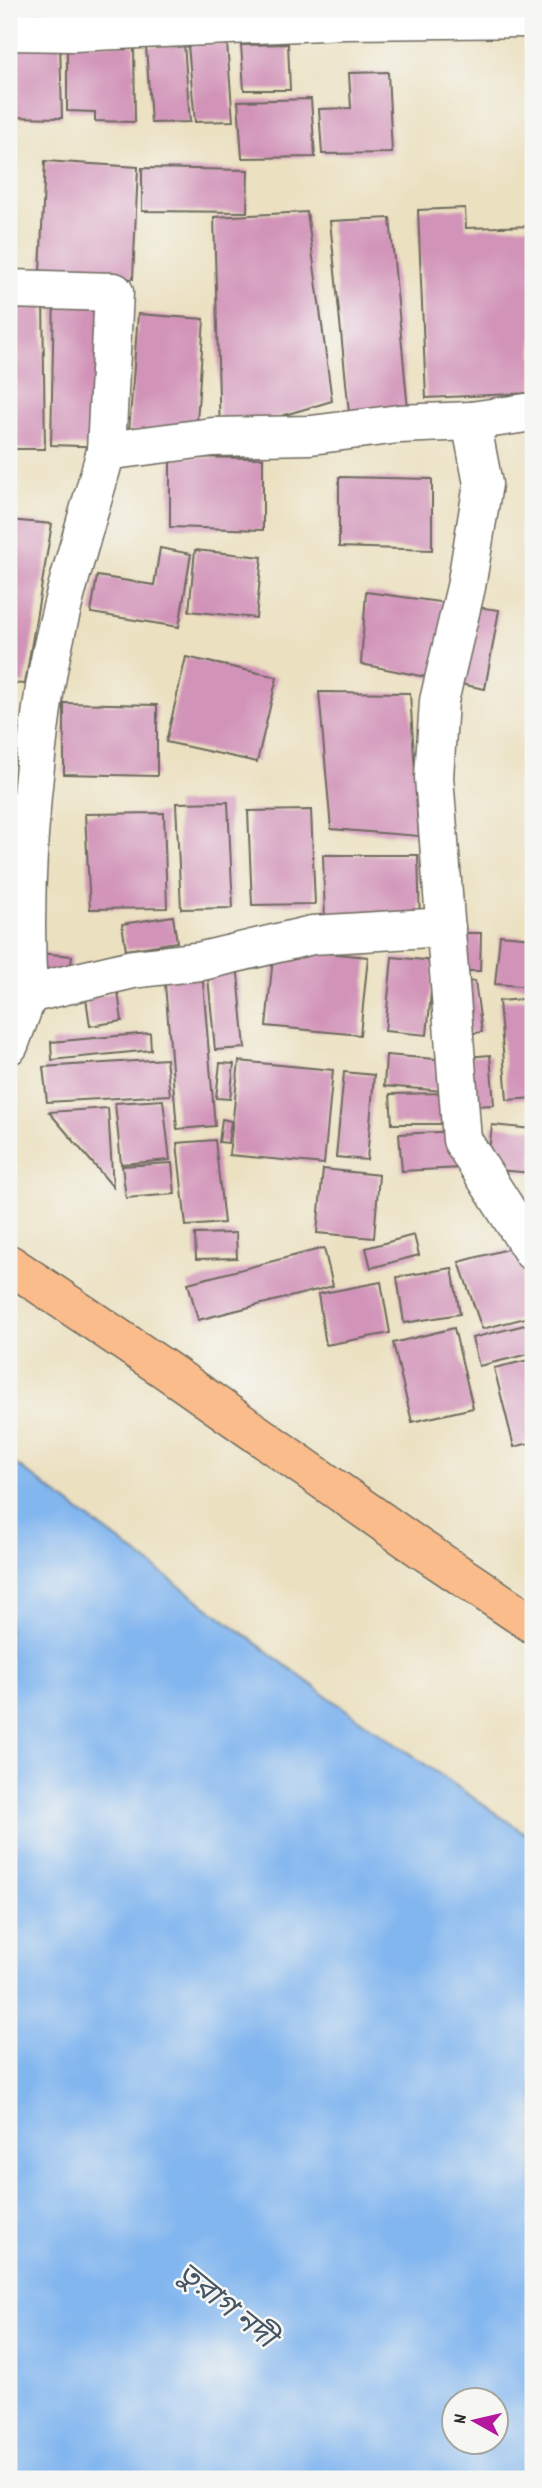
<svg xmlns="http://www.w3.org/2000/svg" width="542" height="2488" font-family="Dekko,'Noto Sans Bengali',sans-serif">
<rect width="100%" height="100%" fill="#f6f6f2"/>
<filter id="ink" filterUnits="userSpaceOnUse"><feTurbulence type="fractalNoise" baseFrequency=".0143" numOctaves="2"/><feDisplacementMap in="SourceGraphic" scale="14" xChannelSelector="R" yChannelSelector="G"/><feConvolveMatrix kernelMatrix="1 2 1 2 8 2 1 2 1" color-interpolation-filters="sRGB"/></filter>
<filter id="wash" filterUnits="userSpaceOnUse"><feTurbulence type="fractalNoise" baseFrequency=".00686" numOctaves="4" result="noise"/><feDisplacementMap in="SourceGraphic" scale="28" xChannelSelector="R" yChannelSelector="G"/><feGaussianBlur stdDeviation="1.57" result="paint"/><feColorMatrix in="noise" values="0 0 0 0 0 0 0 0 0 0 0 0 0 0 0 0 0 1.4 0 .05"/><feComposite in="paint" operator="in"/></filter>
<g filter="url(#wash)">
<rect width="100%" height="100%" fill="#ebe0c0"/>
<path fill="#82b6ef" stroke="#56708d" stroke-width="2" fill-rule="evenodd" d="M9,1459L335,1702L533,1839V2479H9ZM454,2400H496V2442H454Z"/>
<g id="blocks">
<g fill="#d193b8">
<polygon points="9,40 60,41 62,118 9,117"/>
<polygon points="67,43 134,44 135,122 95,121 95,112 67,111"/>
<polygon points="227,43 233,121 195,122 188,45"/>
<polygon points="184,44 190,122 151,123 146,46"/>
<polygon points="288,44 290,90 244,90 241,45"/>
<polygon points="388,72 392,153 322,154 319,109 351,108 349,73"/>
<polygon points="311,99 315,157 242,158 238,101"/>
<polygon points="45,161 138,167 133,279 40,273"/>
<polygon points="142,168 248,170 247,212 142,211"/>
<polygon points="465,208 466,228 533,226 533,393 426,398 418,210"/>
<polygon points="307,212 332,401 220,434 214,217"/>
<polygon points="390,218 408,410 349,413 330,221"/>
<polygon points="9,295 43,296 45,449 9,449"/>
<polygon points="54,296 112,298 109,447 51,445"/>
<polygon points="138,314 204,319 196,437 129,431"/>
<polygon points="170,457 263,458 263,530 170,527"/>
<polygon points="339,477 432,479 432,550 339,547"/>
<polygon points="9,520 52,524 25,684 9,683"/>
<polygon points="160,548 191,554 179,627 91,613 97,576 154,585"/>
<polygon points="195,550 262,557 256,618 189,611"/>
<polygon points="366,592 499,610 485,689 361,664"/>
<polygon points="186,657 277,677 257,762 166,742"/>
<polygon points="319,692 410,693 419,836 331,829"/>
<polygon points="64,703 157,705 157,776 64,774"/>
<polygon points="228,802 233,908 181,909 176,803"/>
<polygon points="311,810 315,904 252,905 248,811"/>
<polygon points="164,813 167,908 90,909 85,814"/>
<polygon points="323,855 418,855 420,922 325,922"/>
<polygon points="173,916 177,942 126,950 122,924"/>
<polygon points="458,933 481,933 480,971 458,971"/>
<polygon points="500,935 533,938 533,987 495,984"/>
<polygon points="274,948 368,957 360,1035 266,1026"/>
<polygon points="38,953 72,956 68,986 35,983"/>
<polygon points="392,957 434,961 427,1035 385,1031"/>
<polygon points="237,963 245,1048 215,1050 207,966"/>
<polygon points="202,970 215,1126 177,1129 164,972"/>
<polygon points="475,981 482,1032 462,1035 455,984"/>
<polygon points="118,992 122,1021 90,1026 86,998"/>
<polygon points="533,998 533,1098 507,1100 499,1001"/>
<polygon points="150,1033 151,1050 52,1060 51,1042"/>
<polygon points="386,1055 447,1060 444,1091 384,1086"/>
<polygon points="490,1055 494,1105 470,1106 467,1057"/>
<polygon points="166,1059 170,1095 47,1102 43,1067"/>
<polygon points="239,1061 333,1070 324,1164 229,1155"/>
<polygon points="220,1063 234,1064 230,1099 216,1098"/>
<polygon points="344,1072 374,1075 367,1160 336,1157"/>
<polygon points="448,1093 449,1124 392,1124 390,1094"/>
<polygon points="163,1100 170,1160 121,1164 115,1103"/>
<polygon points="108,1108 113,1187 49,1112"/>
<polygon points="222,1119 231,1121 228,1143 219,1142"/>
<polygon points="492,1125 533,1129 533,1173 487,1169"/>
<polygon points="458,1131 461,1168 402,1171 399,1134"/>
<polygon points="215,1140 224,1223 186,1226 177,1143"/>
<polygon points="172,1163 175,1194 126,1198 122,1166"/>
<polygon points="323,1169 379,1175 374,1238 317,1233"/>
<polygon points="236,1233 237,1258 196,1259 195,1234"/>
<polygon points="414,1235 419,1255 371,1268 366,1248"/>
<polygon points="519,1246 533,1273 533,1316 482,1329 459,1262"/>
<polygon points="324,1248 333,1286 198,1320 188,1283"/>
<polygon points="452,1268 460,1314 404,1323 397,1277"/>
<polygon points="381,1282 390,1333 326,1345 318,1294"/>
<polygon points="533,1323 533,1353 479,1366 472,1338"/>
<polygon points="454,1328 473,1408 412,1422 393,1343"/>
<polygon points="533,1359 533,1442 514,1447 494,1368"/>
</g>
</g>
</g>
<g filter="url(#ink)">
<use href="#blocks" fill-opacity="0" stroke="#6e6a5f" stroke-width="2"/>
<g fill="none" stroke-linecap="round" stroke-linejoin="round">
<defs>
<g id="minor">
<polyline points="9,31 73,32 345,20 533,18"/>
<polyline points="9,289 114,292 106,451"/>
<polyline points="533,412 471,421 483,484 466,587 439,701 434,777 462,1140 533,1252"/>
<path d="M28,994C22,892 30,788 45,687C58,608 85,529 106,451L213,437L311,435L399,424L471,421"/>
<polyline points="9,1045 28,994 133,969 202,961 312,935 446,927"/>
</g>
<polyline id="trunk" points="9,1264 166,1370 418,1547 533,1624"/>
</defs>
<use href="#minor" stroke="#6e6a5f" stroke-width="41"/>
<use href="#trunk" stroke="#6e6a5f" stroke-width="41"/>
<use href="#minor" stroke="#fff" stroke-width="38"/>
<use href="#trunk" stroke="#fabc8b" stroke-width="38"/>
</g>
</g>
<g text-anchor="middle" dominant-baseline="central" stroke-width="5" stroke-linejoin="round" paint-order="stroke">
<g font-size="30" font-style="italic" fill="#455566" stroke="#f6f6f2">
<text transform="translate(224 2308) rotate(39)">তুরাগ নদী</text>
</g>
</g>
<rect width="542" height="2488" fill="none" stroke="#f6f6f2" stroke-width="35"/>
<g transform="translate(475 2421) rotate(278)"><circle r="33" fill="#f6f6f2" stroke="#a5a5a2" stroke-width="2"/>
<path d="M0-5L12 26L0 18L-12 26Z" fill="#b5179e"/>
<text y="-10" font-size="19" font-weight="bold" text-anchor="middle" fill="#2b2b2b">N</text>
</g>
</svg>
